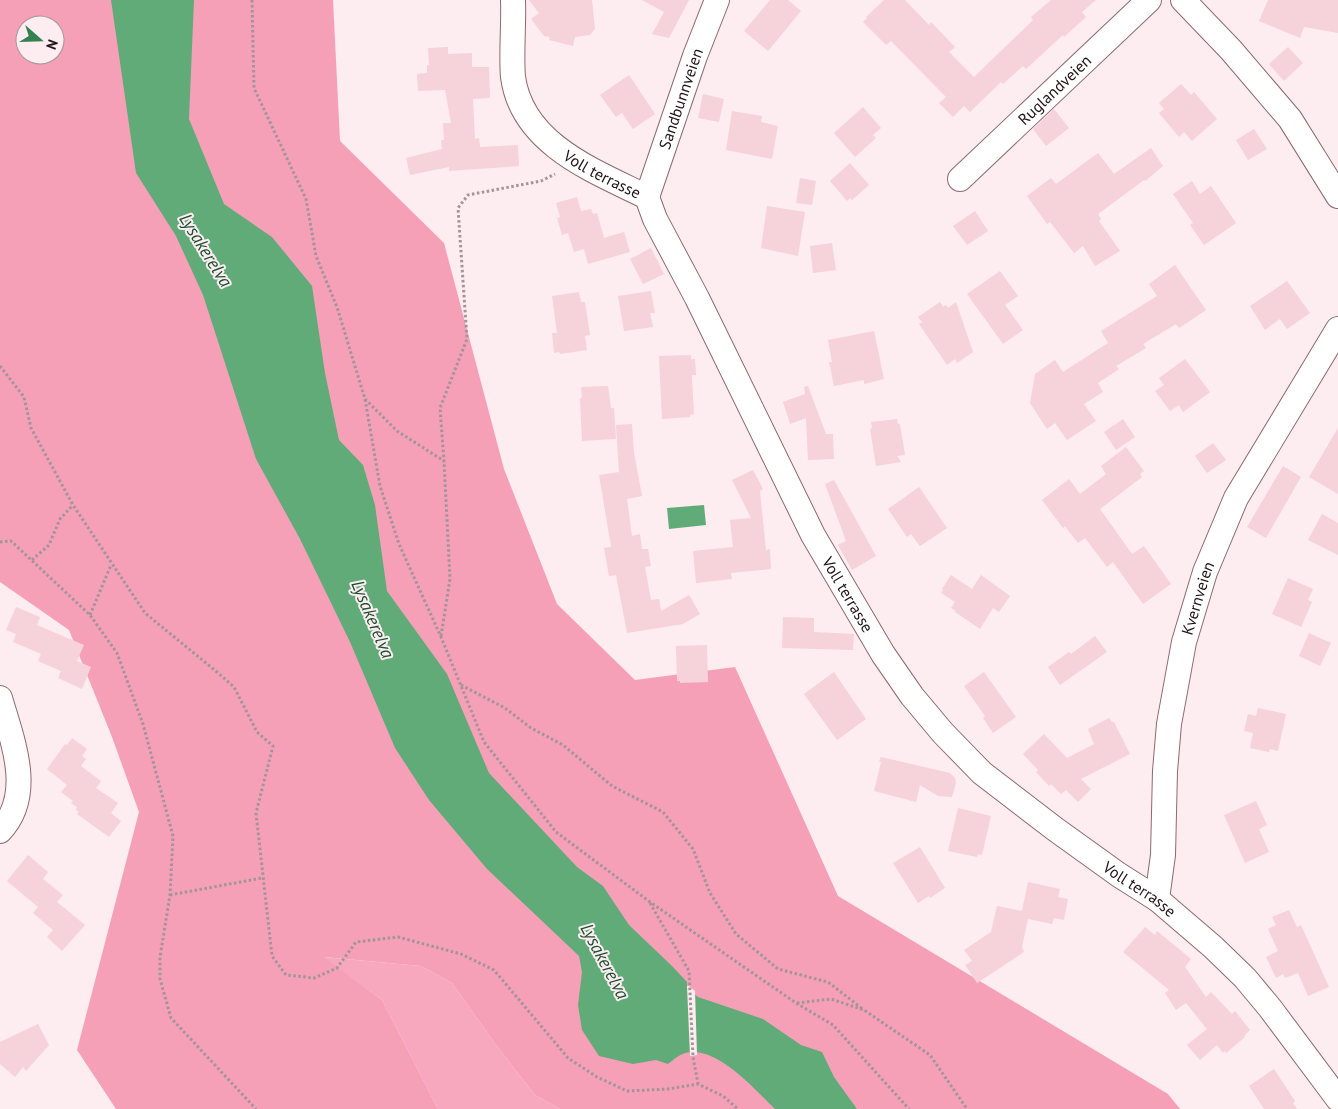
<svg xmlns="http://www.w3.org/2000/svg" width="1338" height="1109" font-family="'PT Sans',sans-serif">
<rect width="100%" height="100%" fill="#fdecf0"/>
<polygon fill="#f8a8be" points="323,957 421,966 452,983 496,1045 535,1095 560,1109 438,1109 382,1000"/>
<path fill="#f5a0b7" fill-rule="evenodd" d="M0,0H333L340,141L444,243L504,469L557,604L635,680L735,667L838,896L1168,1094L1180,1109H560L535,1095L496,1045L452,983L421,966L324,957L382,1000L438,1109H116L77,1050L139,812L112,737L69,630L0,582ZM25,25H55V55H25Z"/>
<g fill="#61ab79">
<path d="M111,0H194L189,119L224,204L272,237L312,286L325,373L339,440L363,465L375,505L387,591L447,674L489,773L577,867L603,886L629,925L672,966L687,982V988L698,997L763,1019L801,1045L822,1052L834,1077L857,1109H775C754,1089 717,1045 685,1053C679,1055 673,1060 668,1064L656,1060L633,1064L599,1056L582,1030L578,1005L582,972L579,956L487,869L429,800L395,748L350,642L300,539L256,459L203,295L176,236L136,173Z"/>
<polygon points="704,505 706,525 669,529 667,508"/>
</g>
<polygon fill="#fdecf0" points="687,986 689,986 695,991 697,1055 690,1056"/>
<g fill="#f6d2da">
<polygon points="529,0 592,0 595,29 590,35 575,37 573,46 549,40 550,37 544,36 531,19 539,13"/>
<polygon points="642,0 689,0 669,38 652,34 664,12"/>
<polygon points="770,0 788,0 801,11 768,51 744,31"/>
<polygon points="884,0 905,0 929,25 931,22 955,47 949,52 974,77 1033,20 1031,17 1051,0 1096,0 1082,12 1086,17 1064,37 1063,35 1026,69 1023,66 1003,84 1001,82 970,112 964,106 953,117 939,103 946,97 891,41 886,45 863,22 867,18 866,17"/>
<polygon points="1268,0 1338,0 1338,33 1304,27 1300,38 1259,21"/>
<polygon points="448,47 448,54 472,53 472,67 489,67 490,98 473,99 475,139 479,138 480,147 518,145 519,166 449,171 449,167 410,175 406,158 442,149 441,140 444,140 443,123 451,123 445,90 418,91 417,74 427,73 427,65 429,65 428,48"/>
<polygon points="1288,47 1303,63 1284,81 1269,64"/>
<polygon points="629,75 655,114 633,129 622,113 616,117 600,95"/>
<polygon points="1181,84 1191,95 1194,92 1217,119 1192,141 1184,132 1179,137 1159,113 1164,109 1159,103"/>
<polygon points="703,94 724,99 719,122 698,118"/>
<polygon points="863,107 881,128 873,135 876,138 855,157 834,133"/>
<polygon points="1054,109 1069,128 1046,146 1033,129"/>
<polygon points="732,111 762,116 761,122 778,126 772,159 726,150"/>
<polygon points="1254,129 1267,149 1248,160 1236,140"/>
<polygon points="1151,148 1163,166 1145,181 1144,180 1098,214 1101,219 1099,221 1120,251 1095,266 1083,246 1074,253 1050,222 1047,224 1027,196 1051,178 1056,184 1098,153 1114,174"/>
<polygon points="850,163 869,185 852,200 850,198 847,201 830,181"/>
<polygon points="800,178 816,181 812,205 796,203"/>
<polygon points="1192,181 1200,194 1211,186 1236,223 1204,245 1190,225 1193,223 1173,194"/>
<polygon points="577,197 581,211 591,209 593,214 597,213 604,238 624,232 630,252 588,264 584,249 574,252 568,233 562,235 557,218 560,217 556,203"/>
<polygon points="767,206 805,212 798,256 761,248"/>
<polygon points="975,211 988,231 967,245 953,226"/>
<polygon points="832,243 836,270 813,273 810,246"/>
<polygon points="651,248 664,274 643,284 630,259"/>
<polygon points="1175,265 1206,310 1179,328 1176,324 1143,344 1146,348 1116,366 1119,369 1098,383 1103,392 1084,404 1096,421 1067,440 1055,423 1047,429 1030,403 1035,374 1055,360 1063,372 1108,343 1101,331 1157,296 1149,284"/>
<polygon points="1000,271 1018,296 1005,305 1023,330 1003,344 967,294"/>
<polygon points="1287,281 1310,313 1287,329 1280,319 1265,330 1250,306"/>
<polygon points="651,291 655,313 650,313 653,327 624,331 618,296"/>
<polygon points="579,292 581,302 585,302 590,335 585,336 587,350 560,354 559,352 554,353 552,333 557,333 552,296"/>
<polygon points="940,302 943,307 946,305 948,308 956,302 973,352 957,363 955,359 947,365 919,324 922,322 918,317"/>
<polygon points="874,331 884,379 864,384 864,380 834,386 829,362 832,362 828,340"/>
<polygon points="691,355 691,359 695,359 696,375 692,375 692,379 694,414 690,415 690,417 662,419 659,356"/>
<polygon points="1185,359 1210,392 1183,412 1179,405 1170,411 1155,391 1164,385 1159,378"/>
<polygon points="608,386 611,408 614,408 616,439 582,441 580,398 582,398 581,387"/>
<polygon points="808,386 826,434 833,434 834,459 808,460 806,418 790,424 783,402 805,394 804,387"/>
<polygon points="897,419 898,424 900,424 905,455 897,456 901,462 876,466 870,429 872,428 871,422"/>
<polygon points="1123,419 1135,437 1116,450 1104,432"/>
<polygon points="632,424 634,453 642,496 627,499 632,536 640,534 642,549 648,549 651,566 645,567 651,600 659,599 661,611 689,595 700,614 683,624 627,633 616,575 609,576 604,548 611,547 599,475 619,472 616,425"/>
<polygon points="1338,428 1338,494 1309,477"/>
<polygon points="1213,443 1226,460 1207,473 1195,456"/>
<polygon points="1126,447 1144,471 1140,474 1142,477 1100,509 1132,554 1144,546 1171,584 1143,604 1113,562 1107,567 1085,538 1078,543 1065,526 1063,528 1042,500 1069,479 1080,494 1106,474 1101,466"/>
<polygon points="1283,466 1301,477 1266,538 1247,527"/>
<polygon points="753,470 763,489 760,491 766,550 770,549 771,569 731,573 732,579 696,583 693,551 733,547 730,520 751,518 732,480"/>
<polygon points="834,480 876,556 852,570 838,545 846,541 825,484"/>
<polygon points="919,487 947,528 920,546 911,534 907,537 888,509"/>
<polygon points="1322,514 1338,523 1338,555 1308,540"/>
<polygon points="951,575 972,589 981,575 1010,596 999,612 993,608 980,629 955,612 956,611 951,608 955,602 941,593 943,590 942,589"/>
<polygon points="1288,578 1313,589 1308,600 1312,602 1301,627 1272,614"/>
<polygon points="16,607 40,617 37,625 84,645 77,661 91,667 82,689 58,678 61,671 38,661 41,654 13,642 16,634 6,630"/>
<polygon points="783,617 814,618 814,632 854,634 853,650 782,648"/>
<polygon points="1309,633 1331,643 1320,666 1299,656"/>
<polygon points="1095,636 1107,652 1060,685 1048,667 1069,652 1071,654"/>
<polygon points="707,645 708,682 680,683 680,681 677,681 676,646"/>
<polygon points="834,672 866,719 837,740 804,694"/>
<polygon points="984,672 1016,717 993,733 983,718 985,716 964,686"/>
<polygon points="1258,708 1286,714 1278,751 1270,749 1269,752 1250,748 1253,733 1244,731 1248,714 1256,716"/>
<polygon points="1109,718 1112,722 1114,722 1130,754 1081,779 1091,789 1078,802 1066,790 1061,794 1051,784 1049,786 1036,772 1038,770 1023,754 1044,734 1067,758 1094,744 1088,729"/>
<polygon points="72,738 87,749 82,756 86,759 81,766 101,781 96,788 118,803 111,813 121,821 109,837 77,814 79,812 76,810 77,807 71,803 73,801 61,792 67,785 47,769 65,744 67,745"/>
<polygon points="881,757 950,773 955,778 956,783 952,797 938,796 920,785 916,802 874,791 881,762 879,761"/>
<polygon points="1256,801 1267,825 1259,829 1269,852 1245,863 1224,815"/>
<polygon points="958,808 991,816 982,855 978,854 977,857 948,851"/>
<polygon points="920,847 945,888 930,898 929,896 918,903 893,863"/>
<polygon points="28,855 48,872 43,879 63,895 57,902 85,925 62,951 47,937 53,930 33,913 38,907 7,881"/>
<polygon points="1028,882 1060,889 1058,897 1068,899 1064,920 1054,918 1052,924 1028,919 1022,947 1024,952 977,983 965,965 972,961 964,950 991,932 997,906 1022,911"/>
<polygon points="1289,910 1297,927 1301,925 1329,987 1308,996 1298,973 1285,978 1283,974 1276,978 1266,957 1278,951 1268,929 1276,925 1272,917"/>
<polygon points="1145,927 1155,935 1157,931 1191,959 1185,967 1206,997 1211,992 1232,1014 1235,1011 1250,1030 1244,1036 1245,1037 1226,1053 1225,1051 1223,1053 1217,1045 1200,1060 1187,1045 1207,1029 1186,1003 1176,1010 1165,993 1169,990 1123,952"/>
<polygon points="38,1024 49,1045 26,1071 23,1067 15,1077 0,1064 0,1042"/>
<polygon points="1274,1069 1295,1101 1293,1103 1297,1109 1264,1109 1249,1086"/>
</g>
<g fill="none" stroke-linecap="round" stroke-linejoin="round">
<defs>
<g id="minor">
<path id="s1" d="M513,0C514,24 511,54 513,77C522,144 594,171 647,197L655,219L697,298L813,535L883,654L912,696L943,733L982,773L1055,829L1119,875L1157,899L1213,947L1245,978L1270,1008L1338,1099"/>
<polyline points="1183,0 1231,50 1290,119 1338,196"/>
<path id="s2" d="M960,179L1149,0"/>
<path id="s3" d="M647,197L695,56L717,0"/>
<path d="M0,698C12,740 35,794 0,831"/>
<path id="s4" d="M1157,899L1163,855L1165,771L1169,724L1184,642L1205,572L1236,498L1338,329"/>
</g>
</defs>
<use href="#minor" stroke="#8d6972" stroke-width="26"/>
<g stroke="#a39498" stroke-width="3" stroke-dasharray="2.5 2.5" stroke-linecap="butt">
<polyline points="252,0 254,88 306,199 316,256 337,307 365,399 380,486 399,544 441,637 484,742 556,832 650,902 796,1003 833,1025 909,1109"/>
<polyline points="0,366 24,397 31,428 73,505 145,613 217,672 234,687 257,732 273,746 256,813 272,956 286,975 314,978 337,968 356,942 398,937 461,954 494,970 568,1058 597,1077 627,1091 668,1089 698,1084 723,1096 738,1109"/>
<polyline points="365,399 397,431 444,461 440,408 467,339 458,208 468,195 541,181 555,174"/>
<polyline points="0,542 11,541 90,615 117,653 143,724 173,836 170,895 160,957 160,979 171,1018 256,1109"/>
<polyline points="32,560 49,545 60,519 73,505"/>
<polyline points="90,615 111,565"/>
<polyline points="441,636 450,579 444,461"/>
<polyline points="461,685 505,708 531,728 563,745 612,786 663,812 693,849 710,893 736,934 778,969 828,982 864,1010"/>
<polyline points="170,895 262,878"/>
<polyline points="650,903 689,971 693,1057 698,1084"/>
<polyline points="797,1003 831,999 864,1010 930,1055 967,1109"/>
</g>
<use href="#minor" stroke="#fff" stroke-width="24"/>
</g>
<g text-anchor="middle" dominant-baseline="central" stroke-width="4" stroke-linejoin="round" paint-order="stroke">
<g font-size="16" fill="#201216" stroke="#fdecf0">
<text stroke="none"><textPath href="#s2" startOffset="130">Ruglandveien</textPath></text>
<text stroke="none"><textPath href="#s3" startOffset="104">Sandbunnveien</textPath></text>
<text stroke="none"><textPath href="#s1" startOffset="215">Voll terrasse</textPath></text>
<text stroke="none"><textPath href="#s1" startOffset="711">Voll terrasse</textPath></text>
<text stroke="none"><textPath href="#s4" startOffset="305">Kvernveien</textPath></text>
<text stroke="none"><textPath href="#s1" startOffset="1131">Voll terrasse</textPath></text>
</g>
<g font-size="18" font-style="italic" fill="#19502e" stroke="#fdecf0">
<text transform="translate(206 250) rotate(58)">Lysakerelva</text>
<text transform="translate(373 619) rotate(67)">Lysakerelva</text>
<text transform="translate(605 961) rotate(62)">Lysakerelva</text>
</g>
</g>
<g transform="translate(40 40) rotate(110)"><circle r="24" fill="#fdecf0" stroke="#a59599"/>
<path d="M0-4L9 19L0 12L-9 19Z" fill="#338050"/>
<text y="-8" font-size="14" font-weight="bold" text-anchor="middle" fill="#201216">N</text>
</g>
</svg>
